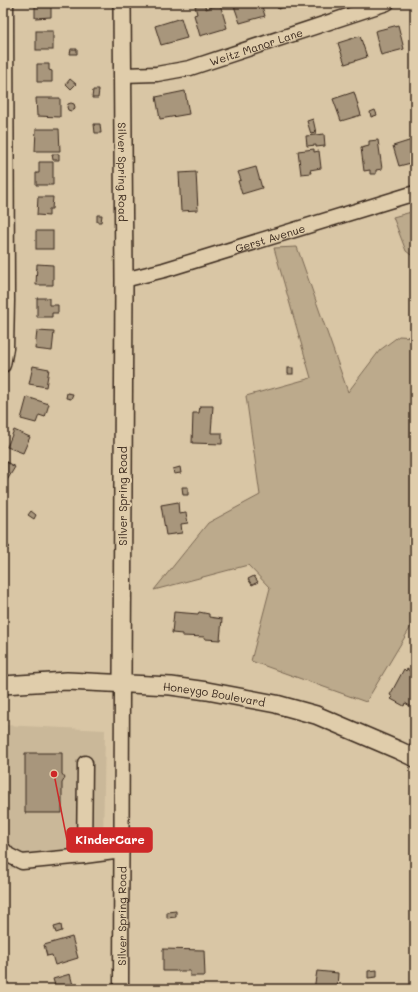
<svg xmlns="http://www.w3.org/2000/svg" width="418" height="992" font-family="Mali,sans-serif">
<rect width="100%" height="100%" fill="#d9c6a5"/>
<filter id="ink" filterUnits="userSpaceOnUse"><feTurbulence type="fractalNoise" baseFrequency=".025" numOctaves="2"/><feDisplacementMap in="SourceGraphic" scale="8" xChannelSelector="R" yChannelSelector="G"/><feConvolveMatrix kernelMatrix="1 2 1 2 8 2 1 2 1" color-interpolation-filters="sRGB"/></filter>
<g filter="url(#ink)">
<polygon fill="#cab899" points="3,725 105,730 103,843 18,868 3,870"/>
<g fill="#bcaa8c" stroke="#7c6a55">
<polygon points="415,211 415,258 406,251 393,217"/>
<polygon points="297,247 348,392 380,350 399,336 415,337 415,620 366,702 251,661 270,588 248,565 154,590 208,523 260,495 246,396 311,378 274,248"/>
</g>
<g fill="#a8967c" stroke="#3b2a1e">
<polygon points="35,3 51,3 51,17 35,18"/>
<polygon points="204,3 206,9 220,4 227,28 200,36 194,15 197,14 195,6"/>
<polygon points="233,3 261,3 265,16 240,23"/>
<polygon points="276,3 298,3 278,9"/>
<polygon points="181,18 187,38 161,45 155,26"/>
<polygon points="398,25 404,49 381,55 375,31"/>
<rect x="36" y="31" width="17" height="19"/>
<polygon points="360,36 367,57 345,64 338,43"/>
<polygon points="71,49 77,49 77,54 70,54"/>
<polygon points="37,64 49,64 49,70 52,71 52,82 37,82"/>
<polygon points="70,79 76,84 71,89 66,84"/>
<polygon points="93,90 99,90 98,98 92,98"/>
<polygon points="185,91 189,114 160,119 156,97"/>
<polygon points="354,92 361,115 341,121 333,99"/>
<polygon points="36,98 60,98 60,117 37,116"/>
<circle cx="71" cy="107" r="4"/>
<polygon points="375,110 377,115 371,117 370,112"/>
<polygon points="313,119 316,133 311,134 307,121"/>
<polygon points="94,124 100,124 101,133 95,133"/>
<polygon points="36,129 59,129 60,151 35,151"/>
<polygon points="324,134 325,146 316,147 316,145 307,146 306,136"/>
<polygon points="415,139 415,162 399,166 393,146"/>
<polygon points="378,140 382,169 376,170 376,174 370,174 370,170 364,171 361,148 369,146 369,141"/>
<polygon points="314,149 314,152 319,151 321,168 310,170 311,173 301,174 298,151"/>
<polygon points="52,154 59,154 59,160 53,160"/>
<polygon points="39,162 53,162 53,185 36,185 36,173 39,173"/>
<polygon points="256,167 262,188 242,194 238,181 241,180 238,172"/>
<polygon points="196,172 198,210 181,211 179,173"/>
<polygon points="38,197 53,197 52,209 49,209 49,216 37,215"/>
<polygon points="97,215 102,215 101,222 97,222"/>
<rect x="36" y="231" width="17" height="18"/>
<polygon points="37,264 53,265 53,285 36,285"/>
<polygon points="37,298 49,298 49,305 58,305 58,313 52,313 52,317 37,317"/>
<polygon points="37,331 54,332 52,351 35,349"/>
<polygon points="33,366 49,369 46,387 29,384"/>
<rect x="288" y="368" width="5" height="6"/>
<polygon points="67,393 73,394 71,399 66,398"/>
<polygon points="27,397 49,404 45,417 39,415 36,423 21,419"/>
<polygon points="200,406 213,406 211,433 222,433 222,444 192,443 193,413 199,413"/>
<polygon points="14,430 30,437 23,453 7,447"/>
<polygon points="3,460 15,467 3,487"/>
<polygon points="180,467 181,473 174,474 173,469"/>
<polygon points="182,487 188,487 188,495 183,495"/>
<polygon points="178,502 179,514 186,513 188,523 181,524 182,533 166,535 161,505"/>
<polygon points="31,511 36,515 34,519 28,515"/>
<polygon points="6,544 10,547 5,552 3,551 3,548"/>
<polygon points="254,576 258,582 252,585 248,579"/>
<polygon points="174,612 198,614 199,612 209,614 209,617 222,619 220,640 205,639 205,637 182,636 182,634 172,633"/>
<polygon points="404,669 406,671 407,669 415,674 415,709 405,703 404,706 391,699 393,697 390,695"/>
<polygon points="25,753 62,753 62,774 65,778 62,783 62,813 25,813"/>
<polygon points="176,911 176,917 167,918 167,912"/>
<polygon points="61,925 62,931 56,933 54,927"/>
<polygon points="72,937 78,958 55,965 52,955 47,956 44,945"/>
<polygon points="163,949 204,950 205,976 190,976 190,971 163,971"/>
<polygon points="377,970 377,977 368,978 368,971"/>
<polygon points="317,971 338,973 337,989 314,989"/>
<polygon points="70,974 74,989 56,989 53,979"/>
</g>
<g fill="none" stroke-linecap="round" stroke-linejoin="round">
<defs>
<g id="minor">
<path id="s1" d="M122,75L157,74L190,68L387,3"/>
<path id="s2" d="M124,280L164,270L415,193"/>
<polyline points="3,365 6,348 7,300 6,3"/>
<polyline points="3,849 8,855 22,862 84,856 122,851"/>
<polyline points="84,856 85,763"/>
<path id="s3" d="M121,989L122,683"/>
</g>
<g id="major">
<path id="s4" d="M122,3L124,280L122,683"/>
<path id="s5" d="M3,685L67,681L171,686L207,691L276,704L316,715L398,750L415,758"/>
</g>
</defs>
<use href="#minor" stroke="#3b2a1e" stroke-width="17"/>
<use href="#major" stroke="#3b2a1e" stroke-width="20"/>
<use href="#minor" stroke="#e0cdab" stroke-width="14"/>
<use href="#major" stroke="#e0cdab" stroke-width="17"/>
</g>
</g>
<g text-anchor="middle" dominant-baseline="central" stroke-width="4" stroke-linejoin="round" paint-order="stroke">
<g font-size="11" fill="#3b2a1e" stroke="#e0cdab">
<text stroke="none"><textPath href="#s1" startOffset="138">Weitz Manor Lane</textPath></text>
<text stroke="none"><textPath href="#s4" startOffset="169">Silver Spring Road</textPath></text>
<text stroke="none"><textPath href="#s2" startOffset="152">Gerst Avenue</textPath></text>
<text transform="translate(122 496) rotate(-90)">Silver Spring Road</text>
<text stroke="none"><textPath href="#s5" startOffset="212">Honeygo Boulevard</textPath></text>
<text stroke="none"><textPath href="#s3" startOffset="73">Silver Spring Road</textPath></text>
</g>
</g>
<path fill="none" stroke="#ce2828" stroke-width="1.5" d="M54 774L67 840"/>
<circle fill="#ce2828" stroke="#e0cdab" stroke-width="1.5" cx="54" cy="774" r="4"/>
<rect fill="#ce2828" stroke="#ce2828" stroke-width="1.5" x="67" y="828" width="85" height="24" rx="4"/>
<g font-size="12" text-anchor="middle" font-weight="bold" fill="#fff">
<text x="110" y="844">KinderCare</text>
</g>
<rect width="418" height="992" fill="none" stroke="#e0cdab" stroke-width="16"/>
<rect x="8" y="8" width="402" height="976" fill="none" stroke="#3b2a1e" stroke-width="1.5" filter="url(#ink)"/>
</svg>
